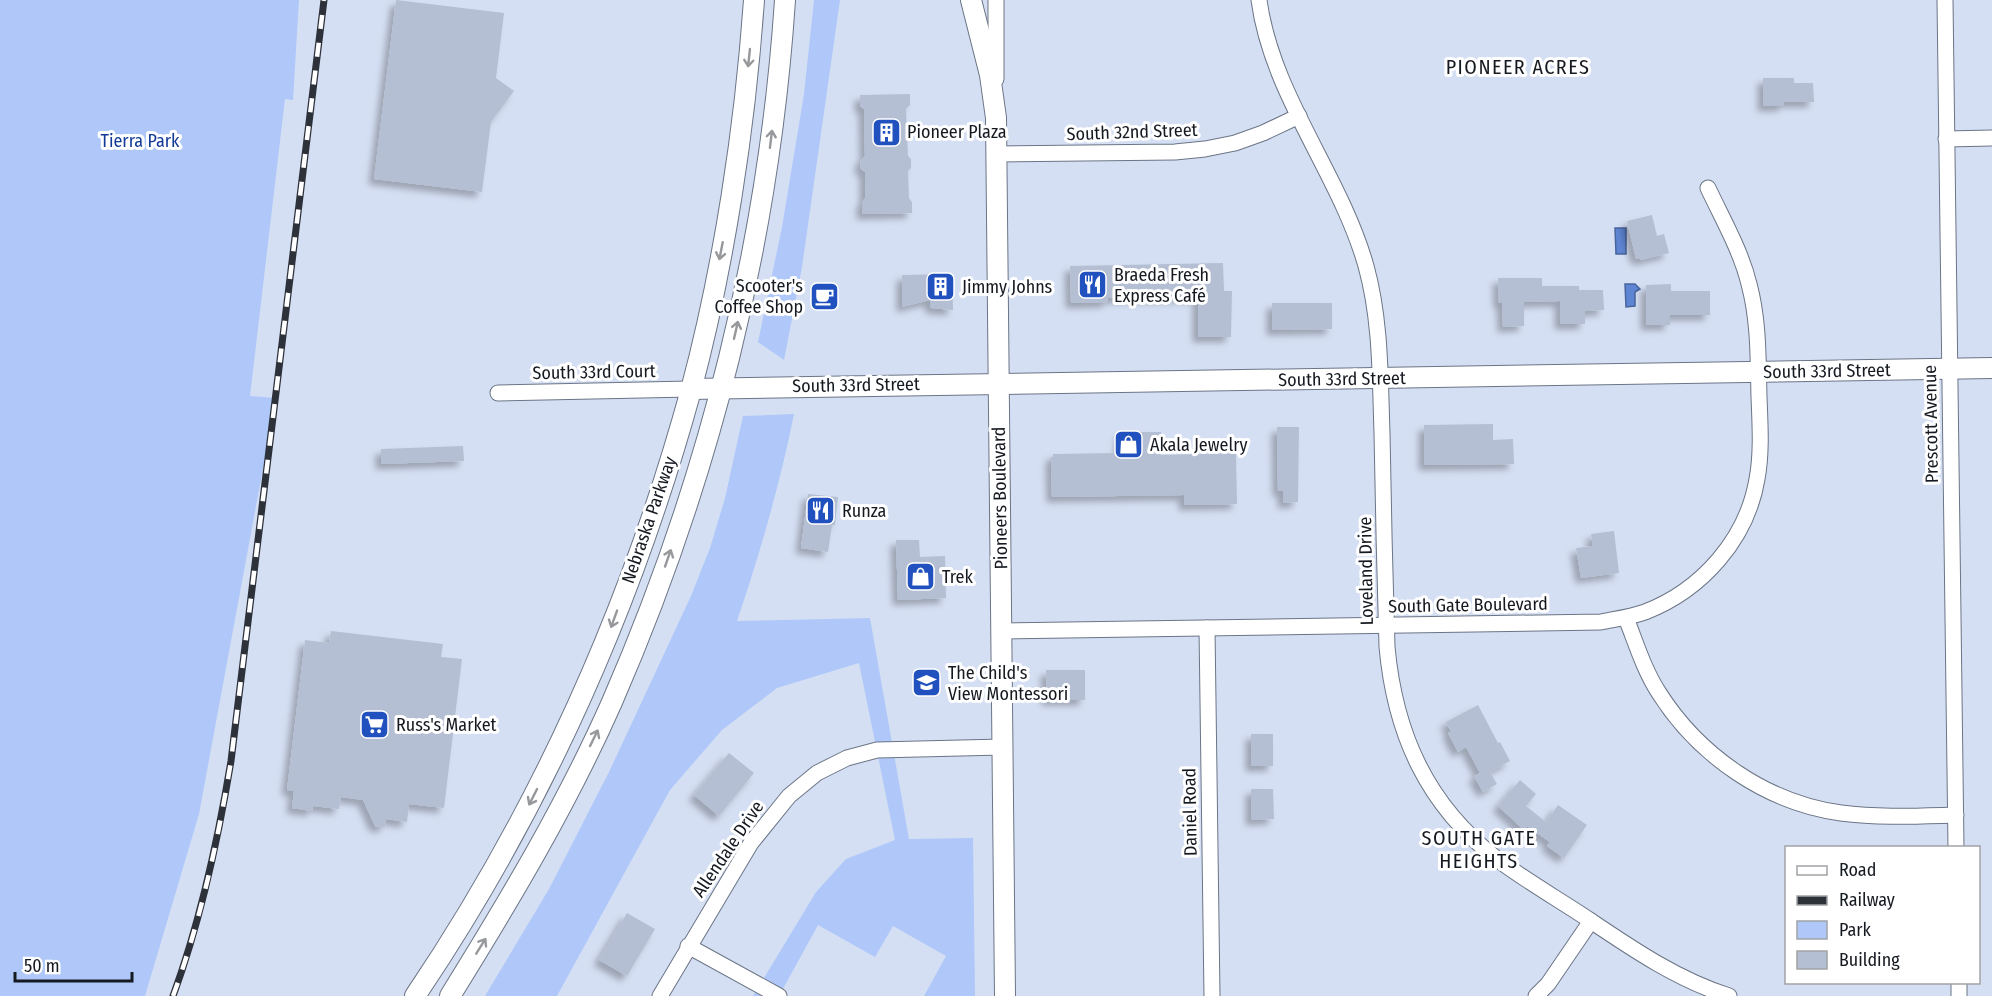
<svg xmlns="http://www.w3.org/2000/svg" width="1992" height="996" font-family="'Fira Sans Condensed',sans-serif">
<defs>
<filter id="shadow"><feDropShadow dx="-5.5" dy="5.5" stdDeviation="3" flood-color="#0004"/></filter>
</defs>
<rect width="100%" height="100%" fill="#d5dff3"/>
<g fill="#afc8f9">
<polygon points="0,0 299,0 293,100 285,99 250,396 276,398 199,814 145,996 0,996"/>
<polygon points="814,0 840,0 802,267 784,360 758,342 782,227 804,94"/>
<path d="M794,414C780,484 760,553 737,621L870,618L909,839L973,838L975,996H924L946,956L893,926L875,957L818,925L779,996H753L816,892L846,859L895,840L859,663L777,688L722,730L670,790L557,996H485L549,889L609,772L691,596L710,548L725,498L743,416Z"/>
</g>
<g fill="#5e85d3" stroke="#48659d" stroke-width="1.5">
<polygon points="1615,228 1626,228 1626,254 1616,254"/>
<polygon points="1625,284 1635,284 1640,289 1635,292 1635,306 1626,307"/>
</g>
<g fill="#b5bfd3" filter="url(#shadow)">
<polygon points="396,0 504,13 496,78 514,91 491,122 482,192 374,179"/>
<polygon points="1763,78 1794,78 1794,83 1813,83 1814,102 1784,102 1784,106 1763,106"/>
<polygon points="910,94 910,105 906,109 908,156 911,159 911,168 908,171 909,198 912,202 912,213 862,214 862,203 865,198 865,172 860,168 861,160 865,156 864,109 860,106 860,95"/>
<polygon points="1652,215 1657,236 1664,234 1669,253 1641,260 1640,258 1636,259 1627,221"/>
<polygon points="1223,263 1224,291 1232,291 1231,337 1198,337 1198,297 1108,298 1108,302 1071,303 1070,266"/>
<polygon points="952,274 953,310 931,308 930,300 902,307 902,275"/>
<polygon points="1498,278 1542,278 1542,286 1579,286 1579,290 1603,290 1604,310 1585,311 1585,324 1560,324 1560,301 1524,302 1524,326 1503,327 1502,303 1499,303"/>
<polygon points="1671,284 1671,291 1710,291 1710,315 1670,315 1670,325 1646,325 1646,285"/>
<polygon points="1272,303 1332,303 1332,329 1272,330"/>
<polygon points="1493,424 1493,440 1513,439 1514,464 1424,465 1424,425"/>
<polygon points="1277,427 1299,427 1298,502 1283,503 1283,491 1278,491"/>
<polygon points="1123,432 1161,432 1161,455 1236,453 1237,504 1184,505 1184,495 1052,497 1051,457 1053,457 1053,454 1120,453 1120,434 1123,434"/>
<polygon points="463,446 464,461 381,464 381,449"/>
<polygon points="808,494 838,497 835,525 832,525 828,552 801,548"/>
<polygon points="1614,531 1619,573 1581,578 1576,548 1593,546 1591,534"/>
<polygon points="896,540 919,540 920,557 945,556 946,598 898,600"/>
<polygon points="331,631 443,644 441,657 462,659 444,808 409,804 407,822 386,819 385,827 375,826 363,800 341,797 339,809 313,806 312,811 292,808 294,791 287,790 305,640 329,643"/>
<polygon points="1046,670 1085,670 1085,700 1047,700"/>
<polygon points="1478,705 1498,743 1500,742 1510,761 1490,772 1497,784 1483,792 1474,776 1480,773 1466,747 1458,752 1448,733 1451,732 1446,722"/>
<rect x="1251" y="734" width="22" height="32"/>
<polygon points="729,753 754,773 719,816 694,795"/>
<polygon points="1520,780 1536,794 1526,806 1546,822 1558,805 1587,825 1564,858 1547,846 1550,842 1527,826 1524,830 1498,806"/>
<polygon points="1251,789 1273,789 1274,819 1251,820"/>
<polygon points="627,913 655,929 627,976 599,960"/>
</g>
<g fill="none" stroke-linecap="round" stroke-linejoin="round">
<defs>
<g id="minor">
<polyline points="996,0 996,79"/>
<path d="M1259,0C1272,96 1340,174 1366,266C1381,320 1380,377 1382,433C1383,504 1385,576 1387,647C1395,734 1427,805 1497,859C1525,880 1556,898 1585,917C1631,948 1676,979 1729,996"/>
<polyline points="1945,0 1956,848"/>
<polyline points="1946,139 1992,138"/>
<polyline points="997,154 1175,152 1205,149 1235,143 1263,133 1299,116"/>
<polyline points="498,393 691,389"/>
<path d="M1626,618C1636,643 1644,670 1659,693C1699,756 1767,803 1841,813C1879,818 1918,816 1956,815"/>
<polyline points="1207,628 1212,996"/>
<path d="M1001,631L1601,622C1616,619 1631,617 1645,612C1702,590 1747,539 1757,479C1762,452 1760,424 1759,397C1758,359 1759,321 1749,284C1741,251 1723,220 1708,188"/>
<polyline points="688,946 779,996"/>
<polyline points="1959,982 1959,996"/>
<polyline points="660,996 751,843 789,796 817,773 847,758 877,750 1003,747"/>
<polyline points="1536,996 1548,984 1591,921"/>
</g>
<g id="major">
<polyline points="971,0 990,75 996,118 1005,996"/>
<polyline points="691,389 1992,368"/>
<path d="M415,996C540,811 632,605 691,390C724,266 745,128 754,0"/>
<path d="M450,996C509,901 567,804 612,702C709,480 769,242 785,0"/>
</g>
</defs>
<use href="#minor" stroke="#6b7586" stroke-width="17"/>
<use href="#major" stroke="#6b7586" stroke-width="22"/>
<use href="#minor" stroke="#fff" stroke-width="15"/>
<use href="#major" stroke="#fff" stroke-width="20"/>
<defs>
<path id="rail" d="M173,996C201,920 218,840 231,761L324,0"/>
</defs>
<use href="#rail" stroke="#2d313a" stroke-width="7"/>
<use href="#rail" stroke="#fff" stroke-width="4.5" stroke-dasharray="14" stroke-linecap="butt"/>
</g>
<defs><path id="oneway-shaft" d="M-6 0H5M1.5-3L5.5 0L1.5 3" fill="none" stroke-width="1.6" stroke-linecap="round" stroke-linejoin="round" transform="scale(1.5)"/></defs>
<g stroke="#96989b">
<use href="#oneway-shaft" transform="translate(749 58) rotate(96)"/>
<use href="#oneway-shaft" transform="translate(771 139) rotate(-83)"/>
<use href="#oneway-shaft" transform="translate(721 251) rotate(101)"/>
<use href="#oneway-shaft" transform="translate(736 330) rotate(-77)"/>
<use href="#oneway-shaft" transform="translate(668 558) rotate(-71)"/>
<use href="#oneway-shaft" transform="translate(614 619) rotate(110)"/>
<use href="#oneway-shaft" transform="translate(594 738) rotate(-64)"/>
<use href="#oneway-shaft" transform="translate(533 797) rotate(117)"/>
<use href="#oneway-shaft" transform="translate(481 946) rotate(-58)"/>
</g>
<defs>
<symbol id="building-square" viewBox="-11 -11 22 22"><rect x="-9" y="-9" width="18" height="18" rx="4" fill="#2151be" stroke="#fff"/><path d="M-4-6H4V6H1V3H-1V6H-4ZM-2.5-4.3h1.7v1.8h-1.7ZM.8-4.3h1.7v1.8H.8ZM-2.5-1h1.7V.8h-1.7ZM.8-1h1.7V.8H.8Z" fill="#fff"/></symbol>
<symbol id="restaurant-square" viewBox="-11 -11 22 22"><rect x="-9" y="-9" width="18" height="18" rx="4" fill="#2151be" stroke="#fff"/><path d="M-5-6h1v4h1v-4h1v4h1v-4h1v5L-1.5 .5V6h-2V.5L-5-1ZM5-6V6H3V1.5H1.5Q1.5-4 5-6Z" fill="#fff"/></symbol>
<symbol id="cafe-square" viewBox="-11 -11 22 22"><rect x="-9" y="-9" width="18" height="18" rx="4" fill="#2151be" stroke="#fff"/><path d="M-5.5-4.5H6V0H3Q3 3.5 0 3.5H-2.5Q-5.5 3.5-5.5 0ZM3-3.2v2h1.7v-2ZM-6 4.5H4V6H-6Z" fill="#fff"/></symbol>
<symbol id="shop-square" viewBox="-11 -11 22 22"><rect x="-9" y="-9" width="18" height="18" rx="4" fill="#2151be" stroke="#fff"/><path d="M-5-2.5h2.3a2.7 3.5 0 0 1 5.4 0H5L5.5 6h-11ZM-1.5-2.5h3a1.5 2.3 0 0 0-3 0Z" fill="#fff"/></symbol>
<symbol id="school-square" viewBox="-11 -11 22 22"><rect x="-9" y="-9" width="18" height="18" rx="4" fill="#2151be" stroke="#fff"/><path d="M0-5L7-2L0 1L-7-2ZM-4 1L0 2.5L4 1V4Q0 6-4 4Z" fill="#fff"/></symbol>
<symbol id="supermarket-square" viewBox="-11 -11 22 22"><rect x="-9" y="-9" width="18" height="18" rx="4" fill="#2151be" stroke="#fff"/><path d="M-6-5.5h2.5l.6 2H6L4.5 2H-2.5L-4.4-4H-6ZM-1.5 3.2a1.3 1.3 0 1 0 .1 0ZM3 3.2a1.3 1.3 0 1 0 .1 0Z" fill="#fff"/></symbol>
</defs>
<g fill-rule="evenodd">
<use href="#building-square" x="870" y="116" width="33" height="33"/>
<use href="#restaurant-square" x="1076" y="268" width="33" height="33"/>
<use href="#building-square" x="924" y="270" width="33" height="33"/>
<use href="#cafe-square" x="808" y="280" width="33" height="33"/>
<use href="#shop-square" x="1112" y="428" width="33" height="33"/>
<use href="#restaurant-square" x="804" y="494" width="33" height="33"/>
<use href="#shop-square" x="904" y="560" width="33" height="33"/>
<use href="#school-square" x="910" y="666" width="33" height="33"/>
<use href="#supermarket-square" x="358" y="708" width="33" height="33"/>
</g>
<g text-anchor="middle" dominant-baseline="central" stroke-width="6" stroke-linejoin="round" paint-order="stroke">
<g font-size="18" fill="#151920" stroke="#fff" text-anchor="start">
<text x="907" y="132">Pioneer Plaza</text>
<text x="1114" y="275">Braeda Fresh<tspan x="1114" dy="21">Express Café</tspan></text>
<text x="803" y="286" text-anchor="end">Scooter's<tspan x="803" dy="21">Coffee Shop</tspan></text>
<text x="962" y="287">Jimmy Johns</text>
<text x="1150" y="445">Akala Jewelry</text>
<text x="842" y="511">Runza</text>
<text x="942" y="577">Trek</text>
<text x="948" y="673">The Child's<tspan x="948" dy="21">View Montessori</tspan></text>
<text x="396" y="725">Russ's Market</text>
</g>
<g font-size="18" fill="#151920" stroke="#fff">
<text transform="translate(1132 132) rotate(-2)">South 32nd Street</text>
<text transform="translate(1827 371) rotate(-1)">South 33rd Street</text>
<text transform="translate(594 372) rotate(-1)">South 33rd Court</text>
<text transform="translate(1342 379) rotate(-1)">South 33rd Street</text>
<text transform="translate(856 385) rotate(-1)">South 33rd Street</text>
<text transform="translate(1931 424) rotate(-91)">Prescott Avenue</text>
<text transform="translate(1000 498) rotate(-91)">Pioneers Boulevard</text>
<text transform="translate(649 520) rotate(-71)">Nebraska Parkway</text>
<text transform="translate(1366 571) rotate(-91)">Loveland Drive</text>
<text transform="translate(1468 605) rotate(-1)">South Gate Boulevard</text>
<text transform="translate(1190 812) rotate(-91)">Daniel Road</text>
<text transform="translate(728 849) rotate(-56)">Allendale Drive</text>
</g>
<g font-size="18" fill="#143b97" stroke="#fff">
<text x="140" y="141">Tierra Park</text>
</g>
<g font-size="20" letter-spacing="1.5" fill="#151920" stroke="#fff">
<text x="1518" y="67">PIONEER ACRES</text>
<text x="1479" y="838">SOUTH GATE<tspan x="1479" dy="23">HEIGHTS</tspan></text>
</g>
</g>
<rect x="1785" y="846" width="195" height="138" fill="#ffffff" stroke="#a1a3a6" stroke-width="1.5"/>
<rect x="1797" y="866" width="30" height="9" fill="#ffffff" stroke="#a1a3a6" stroke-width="1.5"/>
<text x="1839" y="876" font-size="18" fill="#151920">Road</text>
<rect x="1797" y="896" width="30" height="9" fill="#2d313a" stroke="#a1a3a6" stroke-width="1.5"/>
<text x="1839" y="906" font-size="18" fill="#151920">Railway</text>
<rect x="1797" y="921" width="30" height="18" fill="#afc8f9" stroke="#a1a3a6" stroke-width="1.5"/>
<text x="1839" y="936" font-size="18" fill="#151920">Park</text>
<rect x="1797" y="951" width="30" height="18" fill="#b5bfd3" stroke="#a1a3a6" stroke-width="1.5"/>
<text x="1839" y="966" font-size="18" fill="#151920">Building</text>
<path d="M15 972v9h117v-9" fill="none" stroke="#151920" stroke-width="3"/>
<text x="24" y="972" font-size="18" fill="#151920" stroke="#ffffff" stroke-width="4.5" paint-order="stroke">50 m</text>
</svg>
